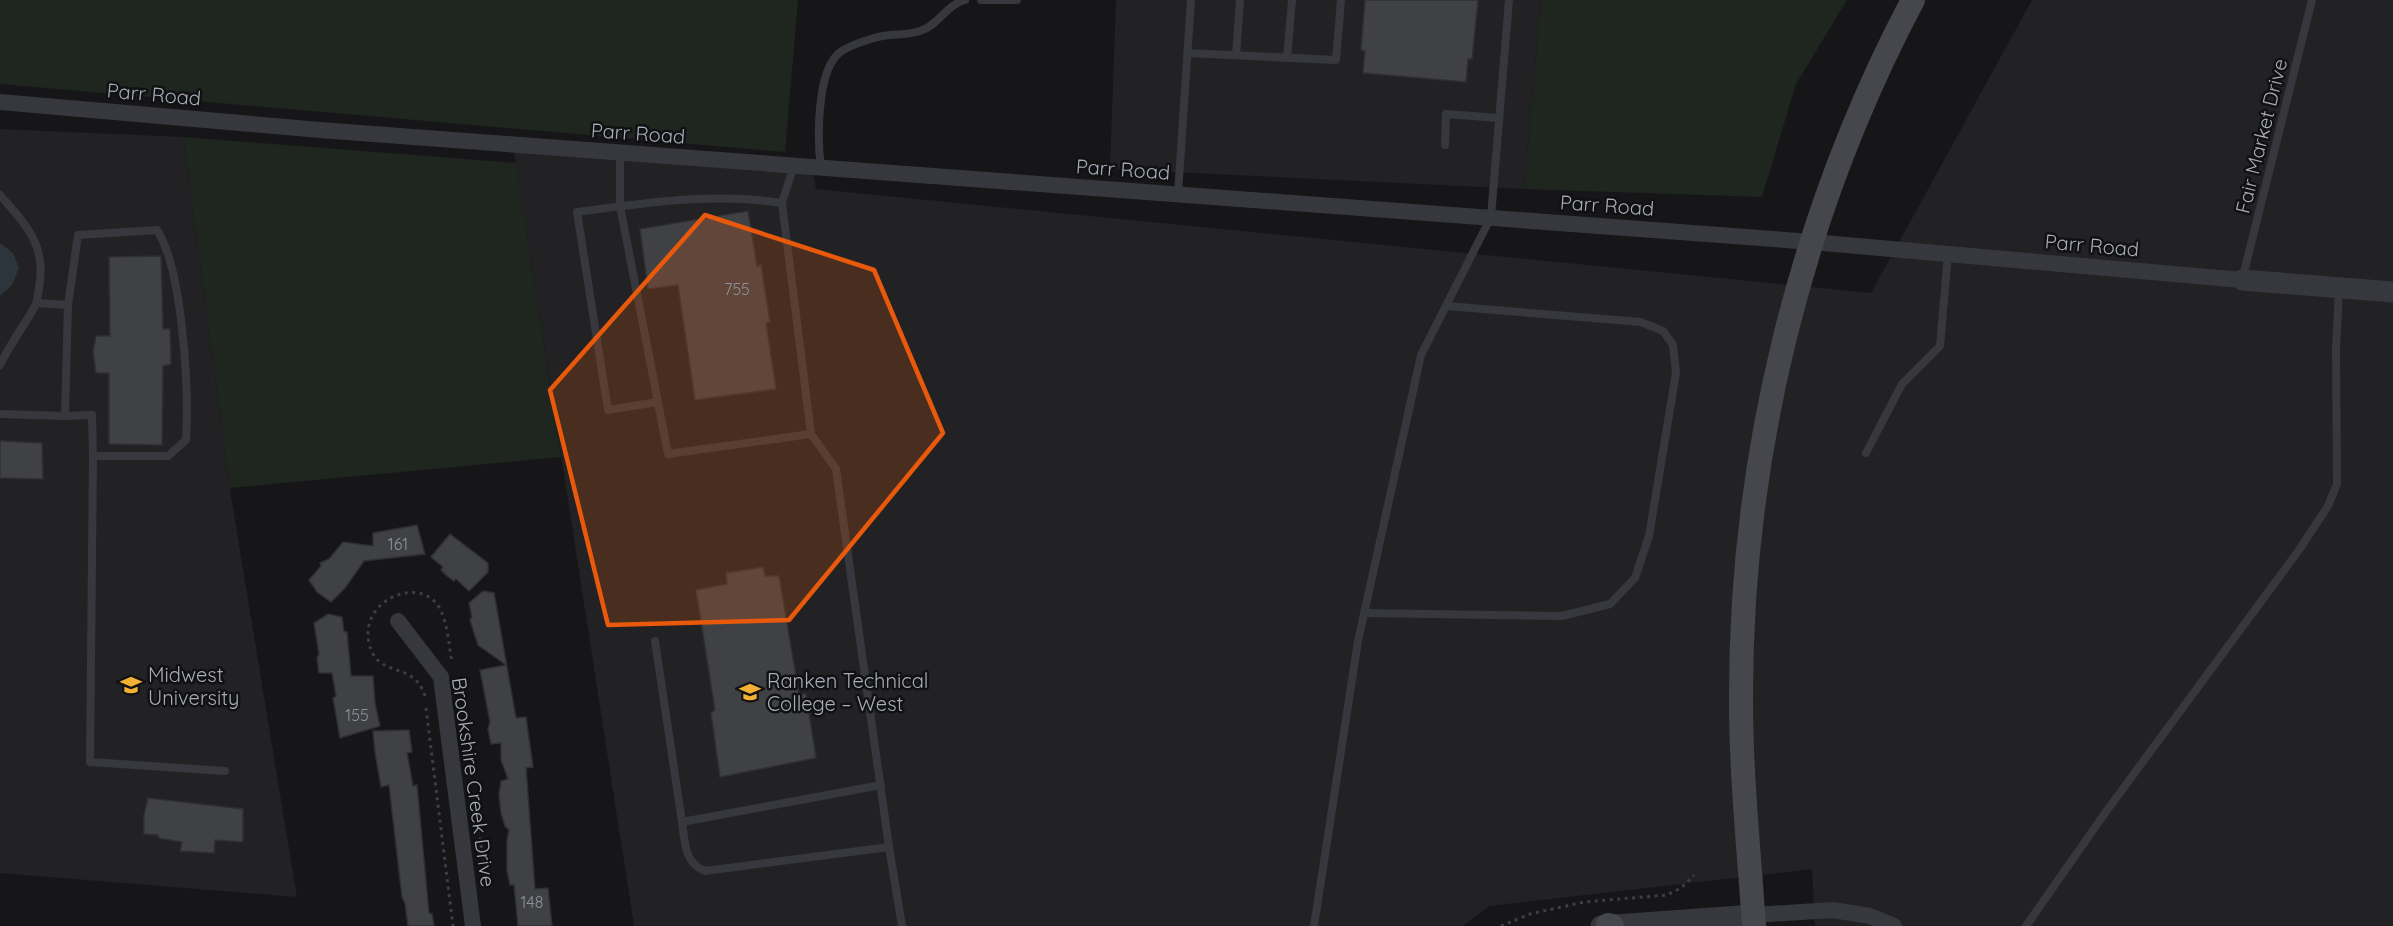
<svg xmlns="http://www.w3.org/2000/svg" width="2393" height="926" font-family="Quicksand,sans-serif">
<rect width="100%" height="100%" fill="#161618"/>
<g fill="#222225">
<polygon points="1116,0 1541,0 1524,189 1110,169"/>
<polygon points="2032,0 2393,0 2393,926 1815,926 1812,869 1489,906 1463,926 634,926 513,145 812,167 816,189 1871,293"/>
<polygon points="0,129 183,137 231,496 297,897 0,873"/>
</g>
<g fill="#1e261f">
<polygon points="0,0 798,0 785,152 0,84"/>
<polygon points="1541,0 1847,0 1796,84 1762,197 1524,189"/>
<polygon points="183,137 516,163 561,457 230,488"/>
</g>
<polygon fill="#2c353c" points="0,243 13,253 19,268 12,285 0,296"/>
<g fill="#404145" stroke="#303034" stroke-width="1.5">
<polygon points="1365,0 1478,0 1472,59 1468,59 1466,82 1363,73 1365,51 1361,50"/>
<polygon points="748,211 757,266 761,265 770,322 766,323 776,389 695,400 678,285 648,289 640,229"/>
<polygon points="161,256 163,329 170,329 171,364 163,366 162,445 109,444 109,373 96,373 93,352 96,336 110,336 109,257"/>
<polygon points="0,441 42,443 43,479 0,478"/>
<polygon points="417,525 425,554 364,561 345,588 331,602 317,592 309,580 321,566 320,563 329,559 343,542 373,546 373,533"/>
<polygon points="450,534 488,563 488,572 469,591 456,579 454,581 447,576 441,570 443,567 431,557"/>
<polygon points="763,567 765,576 779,576 799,694 806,694 816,758 720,777 711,713 715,710 696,590 727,584 726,573"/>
<polygon points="483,591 494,593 516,718 526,717 533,767 526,768 535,889 548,888 552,926 518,926 514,885 510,885 507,871 507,840 509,830 505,826 501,813 499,794 501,781 508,779 501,760 501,743 491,744 488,729 490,722 480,670 506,665 478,645 470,620 472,617 469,603"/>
<polygon points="328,614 342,617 344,632 347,632 351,676 373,676 375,704 380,726 340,738 333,698 336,696 332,673 319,673 317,658 319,654 314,623"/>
<polygon points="409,730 412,752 407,753 413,786 417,785 429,913 432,914 434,926 408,926 405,903 402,897 389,785 381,787 375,752 373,731"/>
<polygon points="148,798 243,809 243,842 215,840 214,853 180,851 182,842 159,838 158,835 144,834 144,815"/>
</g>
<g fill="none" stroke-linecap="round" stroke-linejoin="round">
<g stroke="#3d3f44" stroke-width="3" stroke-dasharray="3 4.5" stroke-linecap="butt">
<path d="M425,696C413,659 377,680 369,643C359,599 422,574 440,609C448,625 449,646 452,663"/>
<polyline points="426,708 453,926"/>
<polyline points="479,830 485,877"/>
<polyline points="1501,926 1530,914 1584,902 1667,895 1681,888 1694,875"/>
</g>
<g stroke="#37383d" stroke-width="8">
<polyline points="981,0 1017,0"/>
<polyline points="1188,53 1336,60 1341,0"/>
<polyline points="1236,55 1240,0"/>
<polyline points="1287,58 1292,0"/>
<polyline points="1445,145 1446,114 1499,118"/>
<polyline points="620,153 620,206 668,454 811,434 782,203 794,165"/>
<path d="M821,167C817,140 817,75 837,55C844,47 864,41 874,38C889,33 906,36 920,31C939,25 946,5 965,0"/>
<polyline points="1178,194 1191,0"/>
<path d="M0,195C26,225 47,245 39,288C38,294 38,300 35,306C24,326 10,344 0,365"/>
<polyline points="2242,280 2312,0"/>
<path d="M658,402L608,410L577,212C645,203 714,192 782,203"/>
<polyline points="0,414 65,416 68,305 37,303"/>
<path d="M65,416L92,415L93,456H168L186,440C189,391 183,270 157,230L78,235L68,305"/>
<polyline points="811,434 836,469 889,847 902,926"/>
<polyline points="1866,453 1902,384 1940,346 1948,254"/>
<polyline points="93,456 90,762 225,771"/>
<polyline points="1364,613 1562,616 1610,604 1635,578 1649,536 1676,373 1673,345 1663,331 1641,322 1446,306"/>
<polyline points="655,641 682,822"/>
<path d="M881,785L682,822C685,842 684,863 705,871L889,847"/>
<polyline points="1314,926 1358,641 1421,355 1491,217 1509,0"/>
<polyline points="2026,926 2105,813 2299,550 2328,506 2337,484 2336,349 2339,288"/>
</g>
<g stroke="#37383d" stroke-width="16">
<polyline points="0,102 320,130 1812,242 2242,280"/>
<polyline points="398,621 441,677 473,926"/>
<polyline points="1754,915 1833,910 1870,916 1894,926"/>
</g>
<g stroke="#37383d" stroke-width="21">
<polyline points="2242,280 2393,292"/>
<polyline points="1601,926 1754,915"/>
</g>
<g stroke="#45474d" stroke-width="24">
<polyline points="1608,925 1612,926"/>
<path d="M1754,926C1749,851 1741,776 1741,701C1740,460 1800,213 1913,0"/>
</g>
</g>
<path fill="#e8590c" fill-opacity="0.2" stroke="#e8590c" stroke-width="4.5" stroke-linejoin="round" d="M705,215L874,270L943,433L789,620L608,625L550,390Z"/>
<defs>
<symbol id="university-bare" viewBox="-9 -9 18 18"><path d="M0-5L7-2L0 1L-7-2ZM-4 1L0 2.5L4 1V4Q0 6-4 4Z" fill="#f2b134" stroke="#111113" stroke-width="2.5" paint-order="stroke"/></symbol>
</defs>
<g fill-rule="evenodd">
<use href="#university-bare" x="116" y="670" width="30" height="30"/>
<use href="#university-bare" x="735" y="677" width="30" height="30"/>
</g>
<g text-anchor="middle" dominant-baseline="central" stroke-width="5" stroke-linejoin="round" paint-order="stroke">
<g font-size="16" fill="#8e929b">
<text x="737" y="289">755</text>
<text x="398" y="544">161</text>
<text x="357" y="715">155</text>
<text x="532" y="902">148</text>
</g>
<g font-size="20" fill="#a8adb8" stroke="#111113">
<text transform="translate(154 94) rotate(5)">Parr Road</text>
<text transform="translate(638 133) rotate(4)">Parr Road</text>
<text transform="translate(2261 136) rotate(-76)">Fair Market Drive</text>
<text transform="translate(1123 169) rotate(4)">Parr Road</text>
<text transform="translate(1607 205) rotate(4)">Parr Road</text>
<text transform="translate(2092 245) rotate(5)">Parr Road</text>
<text transform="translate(474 782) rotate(82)">Brookshire Creek Drive</text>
</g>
<g font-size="20" fill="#a8adb8" stroke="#111113" text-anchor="start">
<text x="148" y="674">Midwest<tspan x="148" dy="23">University</tspan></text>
<text x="767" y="680">Ranken Technical<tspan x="767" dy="23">College – West</tspan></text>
</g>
</g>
</svg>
